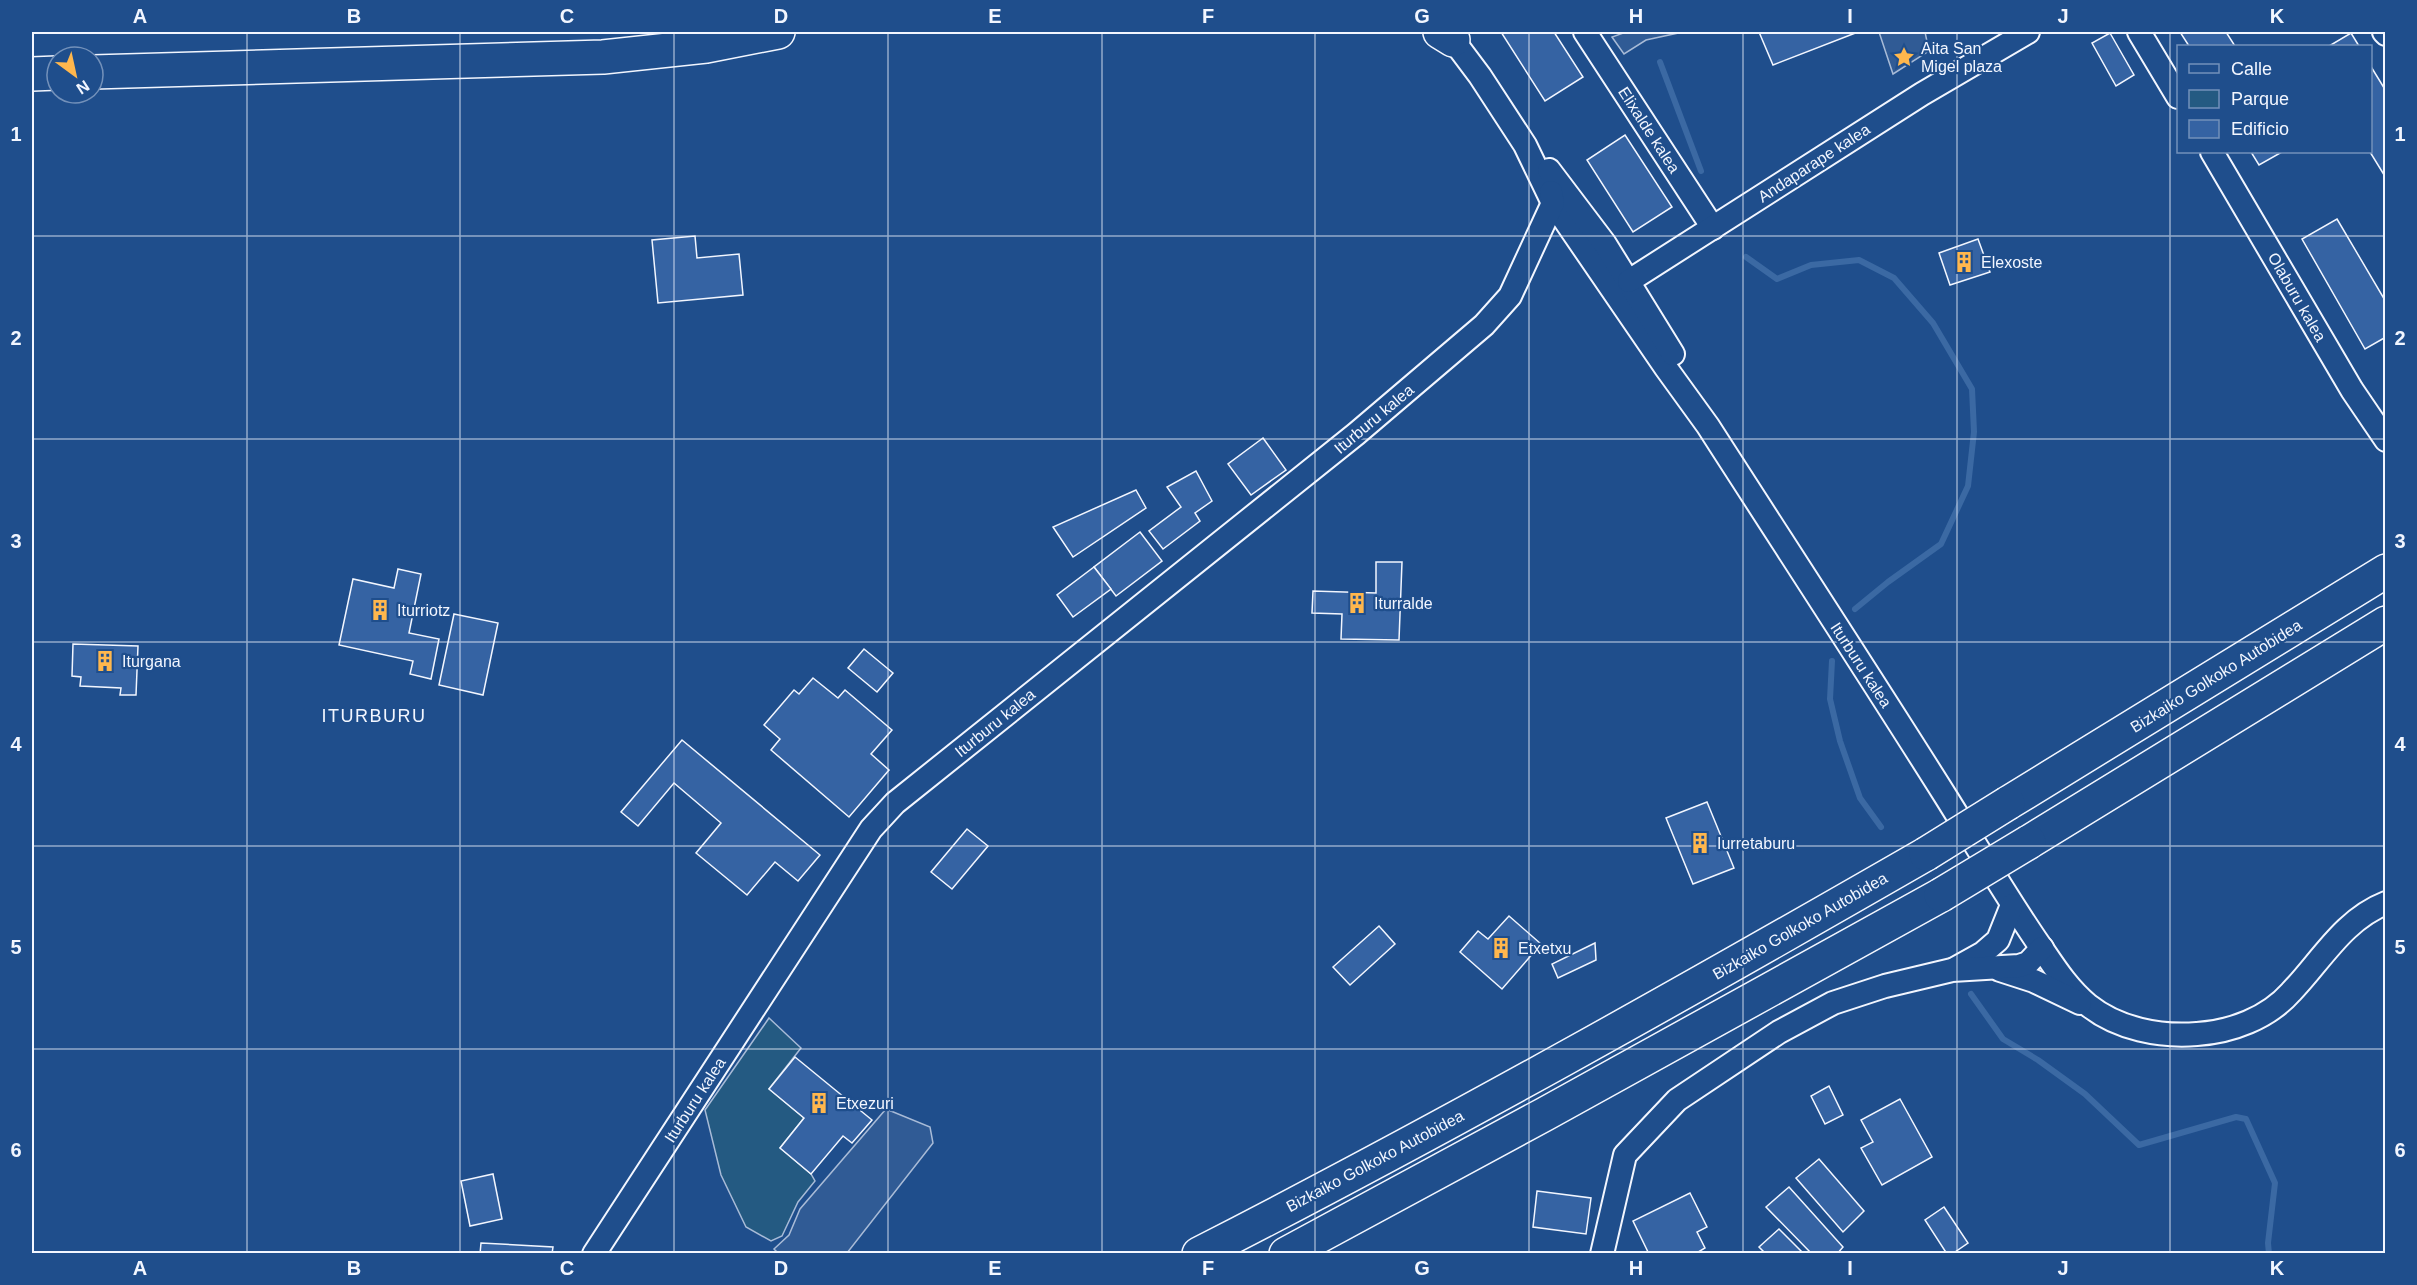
<svg xmlns="http://www.w3.org/2000/svg" width="2417" height="1285" font-family="Arial,sans-serif">
<rect width="100%" height="100%" fill="#1f4e8c"/>
<polygon fill="#245a82" stroke="#a8bbd7" stroke-width="1.5" points="769,1018 801,1048 769,1089 804,1118 780,1148 811,1174 815,1181 798,1202 782,1236 771,1241 746,1227 721,1175 705,1110"/>
<g fill="#305b95" stroke="#a8bbd7" stroke-width="1.5">
<polygon points="1626,32 1683,32 1646,40 1624,54 1612,37"/>
<polygon points="1879,32 1925,32 1929,51 1893,74"/>
<polygon points="886,1109 930,1127 933,1143 847,1253 778,1253 774,1249 789,1235 800,1209"/>
</g>
<g fill="none" stroke-linecap="round" stroke-linejoin="round">
<g stroke="#3b69a3" stroke-width="6">
<polyline points="1660,62 1701,171"/>
<polyline points="1746,257 1777,279 1811,265 1859,260 1894,278 1933,323 1972,389 1974,432 1968,486 1941,544 1888,582 1855,609"/>
<polyline points="1832,661 1830,699 1840,741 1860,798 1881,827"/>
<polyline points="1971,994 2003,1039 2038,1060 2085,1094 2139,1145 2236,1117 2246,1119 2275,1183 2268,1243 2269,1254"/>
</g>
</g>
<g fill="#3563a3" stroke="#f2f6ff" stroke-width="1.5">
<polygon points="1501,32 1554,32 1583,77 1545,101"/>
<polygon points="1759,32 1858,32 1773,65"/>
<polygon points="2180,32 2226,32 2235,46 2189,46"/>
<polygon points="2110,33 2134,75 2116,86 2092,43"/>
<polygon points="2351,33 2359,46 2329,46"/>
<polygon points="2370,65 2386,91 2386,178 2370,152"/>
<polygon points="1625,135 1672,207 1633,232 1587,160"/>
<polygon points="2251,152 2282,152 2259,165"/>
<polygon points="2337,219 2386,302 2386,337 2365,349 2302,239"/>
<polygon points="695,236 697,258 739,254 743,295 658,303 652,240"/>
<polygon points="1978,239 1990,272 1950,285 1939,253"/>
<polygon points="1263,438 1286,470 1251,495 1228,464"/>
<polygon points="1196,471 1212,501 1195,513 1200,521 1163,549 1149,531 1181,507 1167,487"/>
<polygon points="1136,490 1146,508 1073,557 1053,527"/>
<polygon points="1140,532 1162,561 1116,596 1094,567"/>
<polygon points="1376,562 1402,562 1399,640 1341,639 1342,614 1312,613 1313,591 1376,593"/>
<polygon points="1094,567 1111,589 1073,617 1057,595"/>
<polygon points="398,569 421,574 409,633 439,639 431,679 410,674 413,661 339,645 353,579 394,588"/>
<polygon points="454,614 498,623 483,695 439,685"/>
<polygon points="73,644 138,646 136,695 120,695 121,688 80,686 81,677 72,676"/>
<polygon points="864,649 893,673 877,692 848,668"/>
<polygon points="813,678 838,698 845,690 892,730 871,754 889,770 849,817 771,750 780,739 764,725 794,690 799,694"/>
<polygon points="682,740 820,855 798,881 775,862 747,895 696,853 721,823 674,783 638,826 621,812"/>
<polygon points="1707,802 1734,868 1693,884 1666,818"/>
<polygon points="967,829 988,846 952,889 931,872"/>
<polygon points="1509,916 1541,944 1502,989 1460,952 1478,931 1488,939"/>
<polygon points="1379,926 1395,944 1350,985 1333,967"/>
<polygon points="1595,943 1596,960 1558,978 1552,964"/>
<polygon points="795,1057 872,1120 852,1143 843,1136 811,1174 780,1148 804,1118 769,1089"/>
<polygon points="1829,1086 1843,1115 1825,1124 1811,1096"/>
<polygon points="1900,1099 1932,1157 1882,1185 1861,1148 1873,1142 1861,1120"/>
<polygon points="1819,1159 1864,1211 1843,1232 1796,1178"/>
<polygon points="493,1174 502,1219 470,1226 461,1181"/>
<polygon points="1789,1187 1843,1247 1837,1254 1812,1254 1766,1207"/>
<polygon points="1537,1191 1591,1198 1586,1234 1533,1227"/>
<polygon points="1690,1193 1707,1227 1697,1232 1705,1248 1695,1254 1649,1254 1633,1221"/>
<polygon points="1944,1207 1968,1243 1952,1254 1947,1254 1925,1220"/>
<polygon points="1779,1229 1804,1254 1766,1254 1759,1247"/>
<polygon points="481,1243 553,1247 552,1254 480,1254"/>
</g>
<g fill="none" stroke-linecap="round" stroke-linejoin="round">
<defs>
<g id="minor">
<path d="M1447,32L1480,76L1525,145L1553,203L1666,368L1708,426C1787,549 1868,673 1946,797C1976,845 2004,893 2036,940C2052,963 2066,987 2088,1005C2118,1029 2160,1037 2197,1034C2231,1032 2268,1018 2291,992C2321,961 2343,920 2386,903"/>
<polyline points="1585,32 1713,228"/>
<polyline points="2139,32 2178,97"/>
<polyline points="2384,32 2386,34"/>
<polyline points="2212,152 2352,390 2386,440"/>
<polyline points="1549,170 1605,244 1673,354"/>
<polyline points="1629,281 1922,94 2028,32"/>
<polyline points="1956,968 1983,953 1998,940 2012,905"/>
<polyline points="2000,970 2034,981 2080,1003"/>
<polyline points="594,1254 871,829 895,803 1356,434 1484,325 1510,296 1553,203 1551,192"/>
<polyline points="1602,1254 1625,1155 1677,1100 1779,1032 1833,1003 1885,986 1952,970 2019,966 2028,963 2042,948"/>
</g>
<g id="highway">
<polyline points="1440,32 1453,40"/>
<polyline points="93,72 603,57 706,46 778,32"/>
<polyline points="32,74 57,73"/>
<polyline points="2008,803 2386,571"/>
<polyline points="2029,842 2386,623"/>
<path d="M1199,1254C1445,1128 1686,992 1926,854"/>
<polyline points="1286,1254 1545,1114 1941,895"/>
</g>
</defs>
<use href="#minor" stroke="#f2f6ff" stroke-width="26"/>
<use href="#highway" stroke="#f2f6ff" stroke-width="36"/>
<use href="#minor" stroke="#1f4e8c" stroke-width="22"/>
<use href="#highway" stroke="#1f4e8c" stroke-width="33"/>
<defs>
<g id="highway-bridge">
<polyline points="1926,854 2008,803"/>
<polyline points="1941,895 2029,842"/>
</g>
</defs>
<use href="#highway-bridge" stroke="#f2f6ff" stroke-width="36" stroke-linecap="butt"/>
<use href="#highway-bridge" stroke="#1f4e8c" stroke-width="33"/>
</g>
<path fill="none" stroke="#f2f6ff" stroke-width="1.5" stroke-opacity="0.55" d="M247,32V1254M460,32V1254M674,32V1254M888,32V1254M1102,32V1254M1315,32V1254M1529,32V1254M1743,32V1254M1957,32V1254M2170,32V1254M32,236H2386M32,439H2386M32,642H2386M32,846H2386M32,1049H2386"/>
<defs>
<symbol id="sight-bare" viewBox="-9 -9 18 18"><path d="M0-6L1.8-2.2L6-1.7L2.9 1.2L3.7 5.4L0 3.3L-3.7 5.4L-2.9 1.2L-6-1.7L-1.8-2.2Z" fill="#ffb74d" stroke="#1f4e8c" stroke-width="2.5" paint-order="stroke"/></symbol>
<symbol id="building-bare" viewBox="-9 -9 18 18"><path d="M-4-6H4V6H1V3H-1V6H-4ZM-2.5-4.3h1.7v1.8h-1.7ZM.8-4.3h1.7v1.8H.8ZM-2.5-1h1.7V.8h-1.7ZM.8-1h1.7V.8H.8Z" fill="#ffb74d" stroke="#1f4e8c" stroke-width="2.5" paint-order="stroke"/></symbol>
</defs>
<g fill-rule="evenodd">
<use href="#sight-bare" x="1889" y="42" width="30" height="30"/>
<use href="#building-bare" x="1949" y="247" width="30" height="30"/>
<use href="#building-bare" x="1342" y="588" width="30" height="30"/>
<use href="#building-bare" x="365" y="595" width="30" height="30"/>
<use href="#building-bare" x="90" y="646" width="30" height="30"/>
<use href="#building-bare" x="1685" y="828" width="30" height="30"/>
<use href="#building-bare" x="1486" y="933" width="30" height="30"/>
<use href="#building-bare" x="804" y="1088" width="30" height="30"/>
</g>
<g text-anchor="middle" dominant-baseline="central" stroke-width="4.5" stroke-linejoin="round" paint-order="stroke">
<g font-size="16" fill="#f2f6ff" stroke="#1f4e8c" text-anchor="start">
<text x="1921" y="48">Aita San<tspan x="1921" dy="18">Migel plaza</tspan></text>
<text x="1981" y="262">Elexoste</text>
<text x="1374" y="603">Iturralde</text>
<text x="397" y="610">Iturriotz</text>
<text x="122" y="661">Iturgana</text>
<text x="1717" y="843">Iurretaburu</text>
<text x="1518" y="948">Etxetxu</text>
<text x="836" y="1103">Etxezuri</text>
</g>
<g font-size="16" fill="#f2f6ff" stroke="#1f4e8c">
<text transform="translate(1649 130) rotate(57)">Elixalde kalea</text>
<text transform="translate(1814 163) rotate(-33)">Andaparape kalea</text>
<text transform="translate(2297 297) rotate(60)">Olaburu kalea</text>
<text transform="translate(1374 419) rotate(-40)">Iturburu kalea</text>
<text transform="translate(1861 665) rotate(57)">Iturburu kalea</text>
<text transform="translate(2216 676) rotate(-32)">Bizkaiko Golkoko Autobidea</text>
<text transform="translate(995 723) rotate(-39)">Iturburu kalea</text>
<text transform="translate(1800 926) rotate(-30)">Bizkaiko Golkoko Autobidea</text>
<text transform="translate(695 1100) rotate(-57)">Iturburu kalea</text>
<text transform="translate(1375 1161) rotate(-28)">Bizkaiko Golkoko Autobidea</text>
</g>
<g font-size="18" letter-spacing="1.5" fill="#f2f6ff" stroke="#1f4e8c">
<text x="374" y="716">ITURBURU</text>
</g>
</g>
<rect width="2417" height="1285" fill="none" stroke="#1f4e8c" stroke-width="66"/>
<rect x="2177" y="45" width="195" height="108" fill="#1f4e8c" stroke="#7391ba" stroke-width="1.5"/>
<rect x="2189" y="64" width="30" height="9" fill="#1f4e8c" stroke="#7391ba" stroke-width="1.5"/>
<text x="2231" y="75" font-size="18" fill="#f2f6ff">Calle</text>
<rect x="2189" y="90" width="30" height="18" fill="#245a82" stroke="#7391ba" stroke-width="1.5"/>
<text x="2231" y="105" font-size="18" fill="#f2f6ff">Parque</text>
<rect x="2189" y="120" width="30" height="18" fill="#3563a3" stroke="#7391ba" stroke-width="1.5"/>
<text x="2231" y="135" font-size="18" fill="#f2f6ff">Edificio</text>
<g transform="translate(75 75) rotate(147)"><circle r="28" fill="#1f4e8c" stroke="#7391ba" stroke-width="1.5"/>
<path d="M0-4.5L10 22L0 15L-10 22Z" fill="#ffb74d"/>
<text y="-9" font-size="16" font-weight="bold" text-anchor="middle" fill="#f2f6ff">N</text>
</g>
<rect x="33" y="33" width="2351" height="1219" fill="none" stroke="#f2f6ff" stroke-width="2"/>
<g font-size="20" text-anchor="middle" font-weight="bold" fill="#f2f6ff">
<text x="140" y="23">A</text>
<text x="354" y="23">B</text>
<text x="567" y="23">C</text>
<text x="781" y="23">D</text>
<text x="995" y="23">E</text>
<text x="1208" y="23">F</text>
<text x="1422" y="23">G</text>
<text x="1636" y="23">H</text>
<text x="1850" y="23">I</text>
<text x="2063" y="23">J</text>
<text x="2277" y="23">K</text>
<text x="16" y="141">1</text>
<text x="2400" y="141">1</text>
<text x="16" y="345">2</text>
<text x="2400" y="345">2</text>
<text x="16" y="548">3</text>
<text x="2400" y="548">3</text>
<text x="16" y="751">4</text>
<text x="2400" y="751">4</text>
<text x="16" y="954">5</text>
<text x="2400" y="954">5</text>
<text x="16" y="1157">6</text>
<text x="2400" y="1157">6</text>
<text x="140" y="1275">A</text>
<text x="354" y="1275">B</text>
<text x="567" y="1275">C</text>
<text x="781" y="1275">D</text>
<text x="995" y="1275">E</text>
<text x="1208" y="1275">F</text>
<text x="1422" y="1275">G</text>
<text x="1636" y="1275">H</text>
<text x="1850" y="1275">I</text>
<text x="2063" y="1275">J</text>
<text x="2277" y="1275">K</text>
</g>
</svg>
